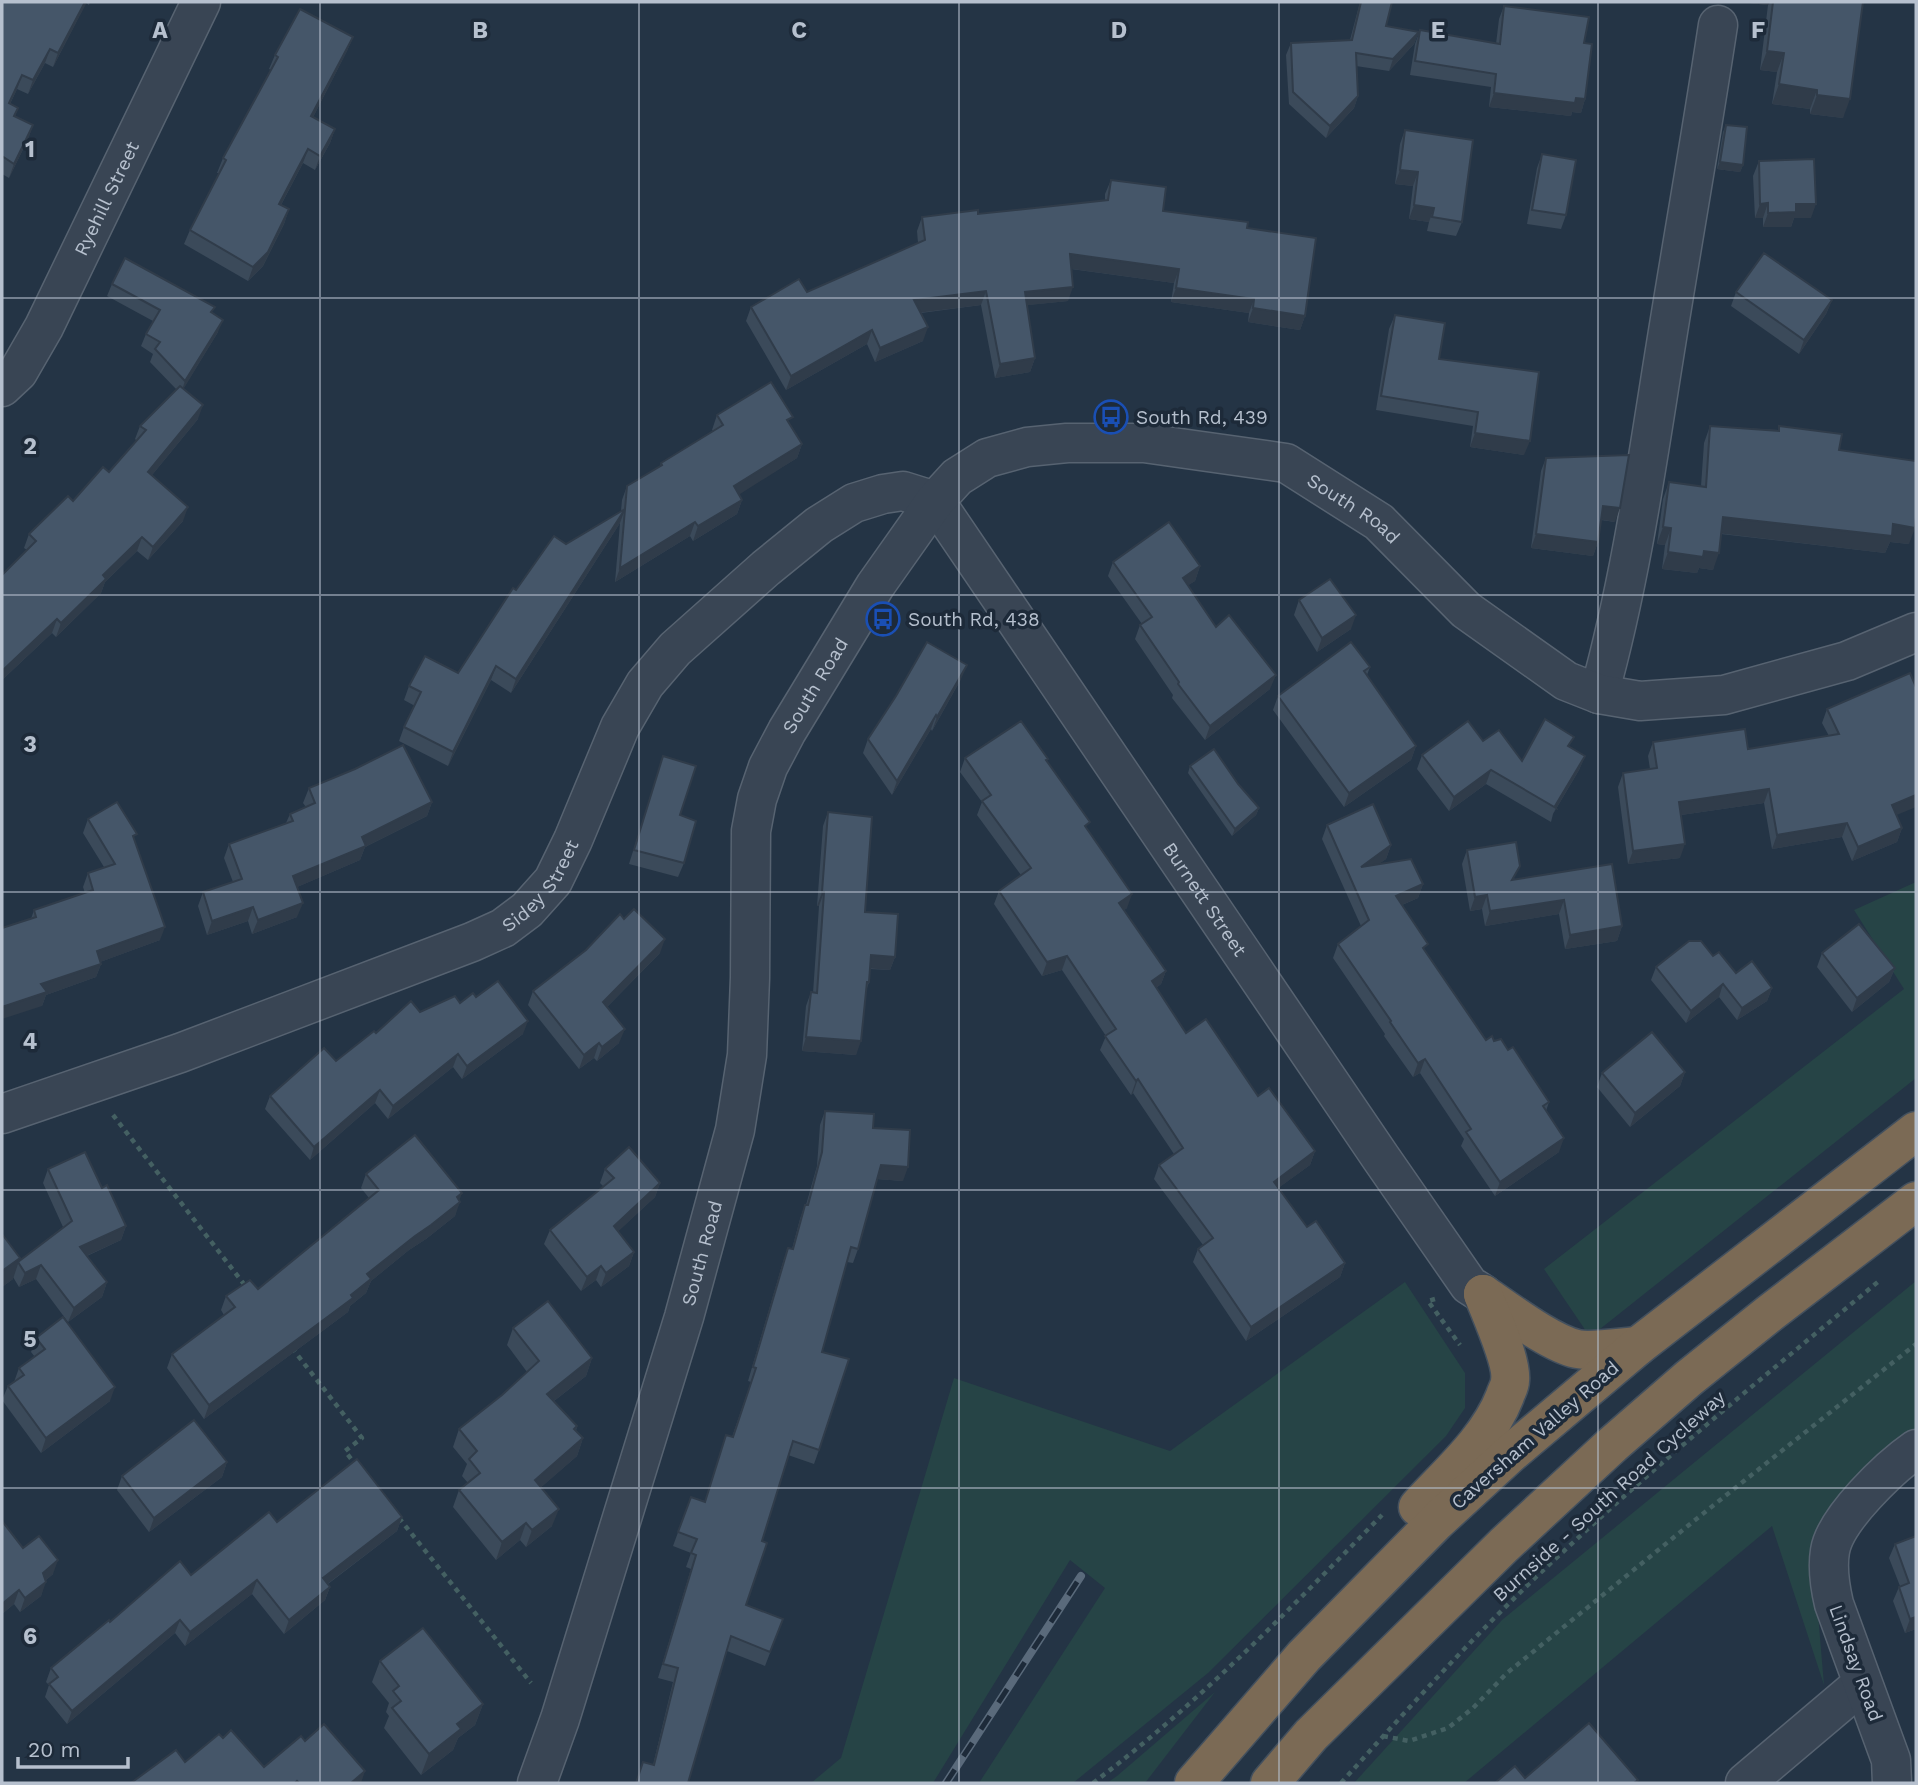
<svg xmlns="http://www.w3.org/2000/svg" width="1918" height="1785" font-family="'Work Sans',sans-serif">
<rect width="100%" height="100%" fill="#243445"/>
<g fill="#264446">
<polygon points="1916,882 1916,1078 1590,1337 1544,1269 1904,989 1854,910"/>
<polygon points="1916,1281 1916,1431 1814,1567 1824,1685 1772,1526 1464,1783 1354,1783 1502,1620"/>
<polygon points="1405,1282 1465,1373 1465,1408 1446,1436 1208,1673 1073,1783 979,1783 1105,1588 1070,1560 933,1783 811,1783 841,1758 954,1378 1170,1451"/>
<polygon points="1215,1692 1145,1783 1107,1783 1117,1776"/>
</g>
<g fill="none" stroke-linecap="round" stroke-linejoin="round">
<defs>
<g id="minor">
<path id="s1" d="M2,387L18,372L44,327L201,2"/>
<path d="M1599,694C1631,579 1647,462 1666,344C1683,238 1702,131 1718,25"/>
<path id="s2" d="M2,1114L180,1053L472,942L503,928L527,910L553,881L573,840L620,727L645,684L675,649L766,568L819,525L854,503L883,494L903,491L935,501L1381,1158L1469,1285L1483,1294"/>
<path id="s3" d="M537,1783L560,1719L684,1317L735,1130L747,1055L750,978L751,831L757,799L768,767L787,731L875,586L935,501L957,477L987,458L1027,447L1067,443H1144L1286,463L1379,522L1466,610L1566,681L1599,694L1640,701L1724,695L1847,661L1916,632"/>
<polyline points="1745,1783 1862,1684"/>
<path d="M1892,1783L1891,1760L1834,1604C1830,1587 1827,1569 1830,1551C1835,1519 1890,1467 1916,1449"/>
</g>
<g id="highway">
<path d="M1483,1294C1507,1310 1550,1343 1577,1349C1590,1352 1623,1347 1638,1346"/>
<path d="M1418,1507C1449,1473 1488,1440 1505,1396C1506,1392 1510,1386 1510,1381C1513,1363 1490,1312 1483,1294"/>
<polyline points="1194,1783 1304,1656 1436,1522 1511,1453 1638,1346 1916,1131"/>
<polyline points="1270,1783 1311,1735 1504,1545 1612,1445 1689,1378 1770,1313 1916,1201"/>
</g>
</defs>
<use href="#minor" stroke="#576371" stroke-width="41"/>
<use href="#highway" stroke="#43505e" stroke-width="41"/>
<g stroke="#446062" stroke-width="4.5" stroke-dasharray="5 5" stroke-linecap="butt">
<polyline points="113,1115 247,1288"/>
<polyline points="1435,1299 1428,1301 1460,1345"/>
<polyline points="292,1348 362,1438 345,1451 356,1465"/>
<polyline points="399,1518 531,1683"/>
<polyline points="1383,1736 1409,1741 1448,1728 1473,1708 1507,1673 1700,1516 1916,1344"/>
<path d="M1093,1783C1198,1704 1290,1609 1382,1515"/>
<path d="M1341,1783C1413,1703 1485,1623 1565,1550C1666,1456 1773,1369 1879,1281"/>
</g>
<use href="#minor" stroke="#394554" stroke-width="38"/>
<use href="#highway" stroke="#7b6a55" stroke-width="38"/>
<defs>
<polyline id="rail" points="946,1783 1081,1576"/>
</defs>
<use href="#rail" stroke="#5a6a7b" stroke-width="8"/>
<use href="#rail" stroke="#1d2a39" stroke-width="5" stroke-dasharray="16" stroke-linecap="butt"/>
</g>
<g fill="#3b4a5a">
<polygon points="2,2 90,2 89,5 86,3 53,67 45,63 28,94 17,89 10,104 18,108 15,116 33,125 28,139 9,178 2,174"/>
<polygon points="1360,2 1392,2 1386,26 1419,32 1414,44 1389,71 1356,66 1358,96 1354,108 1326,138 1289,104 1286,55 1291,43 1350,40"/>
<polygon points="1749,2 1863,2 1843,118 1810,114 1810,109 1772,104 1777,72 1760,70 1768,5 1749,3"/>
<polygon points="1504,6 1584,43 1585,99 1581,113 1572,112 1571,116 1489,107 1491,87 1410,75 1415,44 1420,30 1496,44 1499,19"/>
<polygon points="353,37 347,51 313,117 335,129 330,143 315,170 303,163 281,205 289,209 284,224 263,266 248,281 184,244 190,230 219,173 217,173 223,158 271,70 269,69 275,55"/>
<polygon points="1726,125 1743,165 1740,172 1717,169 1723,132"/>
<polygon points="1405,130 1462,222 1456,236 1427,231 1429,222 1409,219 1413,186 1395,184 1400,144"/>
<polygon points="1542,154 1566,215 1561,229 1527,224 1537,168"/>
<polygon points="1759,161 1811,218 1794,218 1791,227 1763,227 1763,218 1755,218 1753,176"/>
<polygon points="1111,180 1163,211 1247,228 1305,316 1300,330 1248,322 1249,313 1171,302 1174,283 1071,269 1068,301 1027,305 1035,358 1030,372 995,378 981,305 921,313 923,341 875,362 867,344 786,390 746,321 751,307 807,292 918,243 917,231 922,217 978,214 1105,200 1105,194"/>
<polygon points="112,284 213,314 218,332 183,389 198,419 152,475 183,521 148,560 137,551 105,582 101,593 56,637 52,633 2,680 2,575 27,550 24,548 29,534 73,501 109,472 137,441 135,439 140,426 177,390 150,362 153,354 141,346 146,334 153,321 107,296"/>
<polygon points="1736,292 1832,300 1826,314 1799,354 1731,306"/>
<polygon points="1395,315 1439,359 1524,455 1470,447 1473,426 1376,410 1389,329"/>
<polygon points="717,415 790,424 802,444 797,458 738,494 742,500 737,514 693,541 690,536 615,582 620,523 511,693 491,680 448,766 399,741 404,727 415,706 404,700 409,686 458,673 516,590 566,544 621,511 622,500 627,486 660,466 661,463 713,431 712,430"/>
<polygon points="1710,426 1778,430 1779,426 1839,450 1909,544 1890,542 1885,553 1721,534 1713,570 1699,568 1697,573 1662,569 1665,545 1657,544 1663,499 1669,482 1701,486 1704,443"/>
<polygon points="1546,458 1615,522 1601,520 1598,542 1593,556 1531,548 1541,471"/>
<polygon points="1113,562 1200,566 1195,581 1188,585 1216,627 1270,689 1205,740 1172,698 1173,695 1135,639 1140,625 1142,624 1108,576"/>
<polygon points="1299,600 1351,629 1317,652 1294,615"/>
<polygon points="1370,667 1367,675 1416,746 1411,760 1344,807 1273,710 1278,696"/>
<polygon points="961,679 932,731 931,729 892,795 863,753 868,739"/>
<polygon points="1827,709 1896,815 1902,828 1897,842 1852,861 1842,837 1772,849 1764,803 1681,815 1680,858 1628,864 1618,787 1623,773 1650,769 1648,756 1653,742 1748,749 1829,736 1822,723"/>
<polygon points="1483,741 1522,761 1570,747 1585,756 1579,770 1553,814 1551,822 1486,784 1449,811 1417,769 1422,755"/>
<polygon points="663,756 680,815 684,863 678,877 629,864"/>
<polygon points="965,758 1048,759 1047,761 1087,830 1127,908 1124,910 1166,971 1161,984 1156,988 1186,1033 1258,1096 1315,1151 1310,1165 1278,1188 1307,1227 1345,1263 1340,1277 1246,1341 1193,1262 1198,1249 1203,1245 1154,1179 1159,1165 1174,1154 1133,1093 1131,1095 1100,1050 1106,1036 1062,970 1042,976 994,904 999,891 1021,875 977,815 982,802 960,772"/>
<polygon points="1190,766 1259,808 1256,815 1232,836 1188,773"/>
<polygon points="309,788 432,802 427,816 365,847 360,860 297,887 297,917 252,934 248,921 207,935 198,906 203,892 233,882 224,858 229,844 286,823 290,814 306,807 303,803"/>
<polygon points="828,812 865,912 895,957 890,970 870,969 869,982 866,991 856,1055 802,1051 806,1006 811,992 813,993 819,906 817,906 823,826"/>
<polygon points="88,819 134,840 160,940 100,962 101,964 96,977 46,995 42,1006 31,919 34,910 85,893 83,887 88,873 104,867 83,833"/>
<polygon points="1327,825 1391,845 1386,859 1378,864 1423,884 1418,898 1402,905 1425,952 1486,1040 1494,1041 1508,1050 1549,1102 1546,1111 1559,1152 1495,1196 1461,1146 1464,1139 1420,1073 1413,1077 1384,1036 1385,1034 1333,958 1338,944 1361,926 1322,839"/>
<polygon points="1467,850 1515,879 1612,864 1622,926 1617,941 1565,949 1559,914 1485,926 1482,909 1470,911 1462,864"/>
<polygon points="660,953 607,1007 619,1043 597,1061 594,1058 579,1069 528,1005 533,991"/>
<polygon points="1822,953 1895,968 1889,982 1852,1012 1817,967"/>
<polygon points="1713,956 1736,973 1772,988 1767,1001 1737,1020 1719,997 1686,1023 1651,980 1656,967"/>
<polygon points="476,997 523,1034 462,1079 453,1067 388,1119 375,1103 310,1160 265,1109 270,1096 336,1061 376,1033 420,1012 460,1003"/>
<polygon points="1685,1072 1680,1086 1630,1127 1597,1087 1602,1073"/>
<polygon points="825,1111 873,1128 903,1181 877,1179 858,1249 853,1263 847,1262 822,1352 819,1450 814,1464 788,1455 762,1541 746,1605 783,1619 765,1666 727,1651 688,1783 636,1783 643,1762 653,1765 673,1682 658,1678 691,1569 686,1567 691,1553 673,1546 691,1497 705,1501 726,1435 732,1437 751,1382 748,1381 783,1262 788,1248 792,1249 800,1219 805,1205 806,1205 817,1166 820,1125"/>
<polygon points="48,1169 102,1188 126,1226 121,1240 87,1256 107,1282 102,1297 68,1322 36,1279 19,1287 13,1277 13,1279 2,1287 2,1234 19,1261 63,1227 43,1183"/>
<polygon points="605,1169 660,1183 655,1197 618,1231 634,1252 629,1266 601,1287 596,1280 581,1291 544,1244 550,1230 604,1187 600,1183"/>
<polygon points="366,1174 459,1200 455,1216 426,1239 409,1250 371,1281 366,1293 350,1306 348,1312 204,1419 167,1368 172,1354 224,1315 221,1310 226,1296 258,1289 369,1198 361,1188"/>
<polygon points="513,1328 592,1358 586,1376 554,1401 577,1426 576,1431 583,1438 577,1456 541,1487 552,1526 526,1547 520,1540 496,1560 453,1507 459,1490 468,1483 462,1476 467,1464 453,1447 459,1429 502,1395 527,1372 507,1345"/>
<polygon points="36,1338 110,1401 41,1453 2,1400 8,1386 14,1382 19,1368 35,1357 31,1352"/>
<polygon points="227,1462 222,1477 149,1532 117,1490 122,1476"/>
<polygon points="402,1517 397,1531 328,1584 330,1587 325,1600 284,1634 252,1594 185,1646 175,1633 67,1724 45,1697 49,1685 46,1682 51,1668 110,1622 191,1575 277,1522"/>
<polygon points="2,1521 23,1548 53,1574 45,1581 41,1596 20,1612 14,1604 2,1614"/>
<polygon points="1916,1536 1916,1629 1905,1633 1893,1601 1899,1587 1900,1586 1889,1558 1895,1544"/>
<polygon points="380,1661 483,1704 475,1725 458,1738 453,1750 421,1775 384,1728 389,1716 386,1712 389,1703 372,1682"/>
</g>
<g fill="#303c4a">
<polygon points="85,2 87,2 53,67 58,53"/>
<polygon points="1750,2 1770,2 1768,5 1749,3"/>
<polygon points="1419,32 1414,44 1389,71 1393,59"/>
<polygon points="353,37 347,51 306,131 311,116"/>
<polygon points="50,49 45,63 28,94 33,80"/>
<polygon points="1767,51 1784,53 1777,72 1760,70"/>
<polygon points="22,75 17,89 3,117 9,103"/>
<polygon points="1779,84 1817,90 1810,109 1772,104"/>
<polygon points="1494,93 1576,98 1585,99 1581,113 1572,112 1571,116 1489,107"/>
<polygon points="1817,95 1850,99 1843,118 1810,114"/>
<polygon points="1358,96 1354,108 1326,138 1330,126"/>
<polygon points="33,125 28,139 9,178 14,164"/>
<polygon points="335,129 330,143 315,170 320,156"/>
<polygon points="308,149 303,163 274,218 279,204"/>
<polygon points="1720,162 1743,165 1740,172 1717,169"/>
<polygon points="1400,170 1418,172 1413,186 1395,184"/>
<polygon points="1768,203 1763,218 1755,218 1760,204"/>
<polygon points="1796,204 1816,204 1811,218 1794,218 1791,227 1763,227 1768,213"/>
<polygon points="1414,205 1434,208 1429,222 1409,219"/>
<polygon points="289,209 284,224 263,266 248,281 253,267"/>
<polygon points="1070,254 1179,269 1174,283 1065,268"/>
<polygon points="1073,287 1068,301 1020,306 1025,292"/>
<polygon points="1176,288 1254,299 1249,313 1171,302"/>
<polygon points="986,291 981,305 909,314 914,300"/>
<polygon points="1832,300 1826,314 1799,354 1804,340"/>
<polygon points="1253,308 1305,316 1300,330 1248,322"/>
<polygon points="223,320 218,332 181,393 185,381"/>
<polygon points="928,327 923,341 875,362 880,348"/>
<polygon points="872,330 867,344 786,390 791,376"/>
<polygon points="1035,358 1030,372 995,378 1000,364"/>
<polygon points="203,405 198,419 143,486 148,472"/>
<polygon points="1475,433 1530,441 1524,455 1470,447"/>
<polygon points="802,444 797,458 729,501 734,486"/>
<polygon points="742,500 737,514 693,541 698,526"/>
<polygon points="1603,506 1620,508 1615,522 1598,519"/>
<polygon points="188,507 183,521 148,560 153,547"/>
<polygon points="625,509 620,523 511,693 516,679"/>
<polygon points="1723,517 1893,524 1915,528 1909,544 1890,542 1885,553 1717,533"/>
<polygon points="695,522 690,536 615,582 620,568"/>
<polygon points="1663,527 1671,528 1665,545 1657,544"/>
<polygon points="1536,534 1598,542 1593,556 1531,548"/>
<polygon points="142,537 137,551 105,582 101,593 56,637 61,623 103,575"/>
<polygon points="1704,551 1719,553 1713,570 1699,568 1697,573 1662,569 1668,552"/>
<polygon points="1200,566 1195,581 1178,592 1183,578"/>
<polygon points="1356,615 1351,629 1317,652 1322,638"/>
<polygon points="57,619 52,633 2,680 2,671"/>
<polygon points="967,665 961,679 932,731 937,717"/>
<polygon points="496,666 491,680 448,766 453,752"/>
<polygon points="1276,675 1270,689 1205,740 1210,726"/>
<polygon points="936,715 931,729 892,795 897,781"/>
<polygon points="1416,746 1411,760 1344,807 1349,793"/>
<polygon points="1585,756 1579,770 1553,814 1556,808 1555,807"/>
<polygon points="1491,770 1486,784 1449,811 1454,797"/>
<polygon points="1769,789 1764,803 1674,816 1679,802"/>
<polygon points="1916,795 1916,807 1887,819 1892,805"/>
<polygon points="432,802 427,816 365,847 360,860 288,891 293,876 362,837"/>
<polygon points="1259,808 1256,815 1232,836 1235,829"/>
<polygon points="1847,823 1842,837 1772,849 1777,835"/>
<polygon points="1902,828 1897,842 1852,861 1858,847"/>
<polygon points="1685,844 1680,858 1628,864 1633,851"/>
<polygon points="1391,845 1386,859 1356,881 1361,867"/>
<polygon points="1423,884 1418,898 1390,910 1396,896"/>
<polygon points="822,892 824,892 819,906 817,906"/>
<polygon points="1132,894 1127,908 1114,917 1119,903"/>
<polygon points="1487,895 1482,909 1470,911 1475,897"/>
<polygon points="1564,900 1559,914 1485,926 1490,911"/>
<polygon points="303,903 297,917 252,934 258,920"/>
<polygon points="253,907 248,921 207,935 212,921"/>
<polygon points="1622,926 1617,941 1565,949 1570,935"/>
<polygon points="165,927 160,940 92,965 97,951"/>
<polygon points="665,939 660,953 598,1016 603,1002"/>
<polygon points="871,955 895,957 890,970 866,968"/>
<polygon points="1067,956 1062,970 1042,976 1047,962"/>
<polygon points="101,964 96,977 46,995 42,1006 2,1019 2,1007 41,984"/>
<polygon points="1895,968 1889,982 1852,1012 1857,998"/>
<polygon points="1166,971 1161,984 1147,995 1152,981"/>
<polygon points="1723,984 1719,997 1686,1023 1691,1011"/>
<polygon points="1772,988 1767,1001 1737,1020 1742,1008"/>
<polygon points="528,1021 523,1034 462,1079 467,1066"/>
<polygon points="625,1029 619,1043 597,1061 602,1047"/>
<polygon points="806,1037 861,1041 856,1055 802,1051"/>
<polygon points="599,1043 594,1058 579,1069 584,1055"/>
<polygon points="458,1054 453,1067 388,1119 393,1106"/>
<polygon points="1425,1059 1420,1073 1413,1077 1418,1063"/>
<polygon points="1685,1072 1680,1086 1630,1127 1635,1113"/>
<polygon points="1138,1079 1133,1093 1131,1095 1136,1081"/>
<polygon points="380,1090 375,1103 310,1160 314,1147"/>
<polygon points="1564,1138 1559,1152 1495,1196 1500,1182"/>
<polygon points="1315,1151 1310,1165 1269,1195 1274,1182"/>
<polygon points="881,1165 908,1167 903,1181 876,1179"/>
<polygon points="660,1183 655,1197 609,1240 614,1226"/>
<polygon points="462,1193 458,1204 460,1202 455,1216 426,1239 409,1250 371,1281 366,1293 350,1306 348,1312 204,1419 209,1405 351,1295 367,1274"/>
<polygon points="126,1226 121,1240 75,1261 80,1247"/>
<polygon points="634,1252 629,1266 601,1287 606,1273"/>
<polygon points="20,1258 13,1279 2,1287 2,1271"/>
<polygon points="1345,1263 1340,1277 1246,1341 1251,1327"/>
<polygon points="41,1265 36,1279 19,1287 25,1273"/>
<polygon points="601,1266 596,1280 581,1291 587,1277"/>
<polygon points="107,1282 102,1297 68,1322 74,1308"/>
<polygon points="592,1358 586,1376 541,1411 547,1394"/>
<polygon points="115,1387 110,1401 41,1453 46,1438"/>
<polygon points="583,1438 577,1456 529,1498 535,1480"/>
<polygon points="227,1462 222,1477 149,1532 154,1518"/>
<polygon points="559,1509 552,1526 526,1547 532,1530"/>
<polygon points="402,1517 397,1531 318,1591 323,1578"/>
<polygon points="526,1523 520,1540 496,1560 502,1542"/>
<polygon points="58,1560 53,1574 38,1587 43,1573"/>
<polygon points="257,1580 252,1594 185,1646 190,1632"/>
<polygon points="46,1582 41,1596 20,1612 25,1598"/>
<polygon points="330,1587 325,1600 284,1634 289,1620"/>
<polygon points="19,1590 14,1604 2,1614 2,1604"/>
<polygon points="1916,1617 1916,1629 1905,1633 1910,1619"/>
<polygon points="180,1620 175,1633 67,1724 72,1711"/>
<polygon points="483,1704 475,1725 458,1738 453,1750 421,1775 429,1754 457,1724"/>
<polygon points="365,1771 361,1783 351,1783"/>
</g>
<g fill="#455669" stroke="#303c4a" stroke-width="2">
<polygon points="2,2 85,2 58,53 50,49 33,80 22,75 9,103 18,108 14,116 33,125 14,164 2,156"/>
<polygon points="1361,2 1392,2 1386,26 1419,32 1393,59 1356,53 1358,96 1330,126 1293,92 1291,43 1352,40"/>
<polygon points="1773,2 1863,2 1850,99 1817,95 1817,90 1779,84 1784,53 1767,51"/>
<polygon points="1504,6 1589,17 1584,43 1592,44 1585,99 1576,98 1575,103 1494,93 1496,74 1415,61 1420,30 1500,44"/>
<polygon points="300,9 353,37 311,116 335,129 320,156 308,149 279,204 289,209 268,252 253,267 190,230 226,160 223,158 278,57 275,55"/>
<polygon points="1726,125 1747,127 1743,165 1720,162"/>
<polygon points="1405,130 1473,140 1462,222 1432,217 1434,208 1414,205 1418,172 1400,170"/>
<polygon points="1542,154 1576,160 1566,215 1532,210"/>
<polygon points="1814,159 1816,204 1796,204 1796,212 1768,213 1768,203 1760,204 1759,161"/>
<polygon points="1111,180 1166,187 1163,211 1248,222 1247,228 1316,238 1305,316 1253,308 1254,299 1176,288 1179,269 1070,254 1073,287 1025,292 1035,358 1000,364 986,291 914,300 928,327 880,348 872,330 791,376 751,307 799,279 807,292 925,240 922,217 978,210 978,214 1108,200"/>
<polygon points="1764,253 1832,300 1804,340 1736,292"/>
<polygon points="125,258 215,307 211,312 223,320 185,381 155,349 160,342 146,334 160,310 112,284"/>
<polygon points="1395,315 1445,323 1439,359 1539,372 1530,441 1475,433 1478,412 1381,396"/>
<polygon points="771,382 793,417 787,420 802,444 734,486 742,500 698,526 695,522 620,568 625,509 516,679 496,666 453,752 404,727 421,692 409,686 425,656 458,673 513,588 516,590 554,536 566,544 625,509 627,486 662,465 661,463 723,425 717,415"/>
<polygon points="180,386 203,405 148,472 188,507 153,547 142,537 103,575 106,579 61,623 57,619 2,671 2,575 36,541 29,534 68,496 73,501 103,467 109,472 146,430 140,426"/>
<polygon points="1710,426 1779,431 1779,426 1842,434 1839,450 1916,461 1916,517 1915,528 1893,524 1892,536 1723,517 1719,553 1704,551 1703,557 1668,552 1671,528 1663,527 1669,482 1706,487"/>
<polygon points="1629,455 1620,508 1603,506 1598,542 1536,534 1546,458"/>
<polygon points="1169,522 1200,566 1183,578 1216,627 1229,615 1276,675 1210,726 1178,684 1179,682 1140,625 1152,617 1113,562"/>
<polygon points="1330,579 1356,615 1322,638 1299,600"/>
<polygon points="927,642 967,665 937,717 936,715 897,781 868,739 896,696"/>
<polygon points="1351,642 1370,667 1364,671 1416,746 1349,793 1278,696"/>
<polygon points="1910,673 1916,687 1916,795 1892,805 1902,828 1858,847 1847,823 1777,835 1769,789 1679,802 1685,844 1633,851 1623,773 1657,768 1653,742 1745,729 1748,749 1839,734 1827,709"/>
<polygon points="1545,719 1574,737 1568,746 1585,756 1555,806 1556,808 1491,770 1454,797 1422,755 1468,721 1483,741 1499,730 1522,761"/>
<polygon points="1021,721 1048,759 1046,760 1090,822 1085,826 1132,894 1119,903 1166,971 1152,981 1186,1033 1206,1019 1258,1096 1269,1088 1315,1151 1274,1182 1307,1227 1316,1221 1345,1263 1251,1327 1198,1249 1213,1238 1159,1165 1183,1148 1138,1079 1136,1081 1105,1036 1116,1029 1067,956 1047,962 999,891 1031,868 982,801 991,795 965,758"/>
<polygon points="403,745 432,802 362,837 366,846 293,876 303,903 258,920 253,907 212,921 203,892 242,879 229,844 293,821 290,814 315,803 309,788 355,769"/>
<polygon points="1214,749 1238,784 1259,808 1235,829 1190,766"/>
<polygon points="663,756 696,766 680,815 696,821 684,863 634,850"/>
<polygon points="117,802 137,834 133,836 165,927 97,951 101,964 41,984 47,992 2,1007 2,928 36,917 34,910 93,890 88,873 115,864 88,819"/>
<polygon points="1373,804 1391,845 1361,867 1411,859 1423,884 1396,896 1428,944 1423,948 1486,1040 1492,1036 1494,1041 1501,1039 1508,1050 1513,1047 1549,1102 1543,1106 1564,1138 1500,1182 1466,1132 1471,1129 1425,1059 1418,1063 1390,1022 1391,1021 1338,944 1369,920 1327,825"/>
<polygon points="828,812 872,817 865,912 898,914 895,957 871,955 869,982 867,982 861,1041 806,1037 811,992 817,993 824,892 822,892"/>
<polygon points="1516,842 1520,866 1512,880 1612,864 1622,926 1570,935 1564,900 1490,911 1487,895 1475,897 1467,850"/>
<polygon points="634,909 665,939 603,1002 625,1029 602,1047 599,1043 584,1055 533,991 586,950 620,914 624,919"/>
<polygon points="1859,924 1895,968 1857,998 1822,953"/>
<polygon points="1689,941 1701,941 1713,956 1719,952 1736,973 1752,961 1772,988 1742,1008 1723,984 1691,1011 1656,967"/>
<polygon points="498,981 528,1021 467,1066 458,1054 393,1106 380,1090 314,1147 270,1096 324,1048 336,1061 374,1031 376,1033 411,1001 420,1012 455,996 460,1003 473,993 476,997"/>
<polygon points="1652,1032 1685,1072 1635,1113 1602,1073"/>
<polygon points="825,1111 874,1114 873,1128 910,1130 908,1167 881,1165 858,1249 851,1247 822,1352 849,1359 819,1450 793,1441 762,1541 767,1543 746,1605 783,1619 770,1652 731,1636 688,1783 636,1783 643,1762 654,1765 678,1668 663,1664 696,1555 691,1553 697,1539 678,1532 691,1497 705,1502 726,1435 733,1437 756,1368 753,1367 788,1248 793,1249 805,1205 808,1205 822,1152"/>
<polygon points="415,1135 462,1193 457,1197 460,1202 431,1225 415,1236 367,1274 371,1279 351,1295 353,1298 209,1405 172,1354 235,1307 226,1296 250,1280 258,1289 379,1190 366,1174"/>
<polygon points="629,1147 660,1183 614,1226 634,1252 606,1273 601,1266 587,1277 550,1230 614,1178 605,1169"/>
<polygon points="85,1152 102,1188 107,1185 126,1226 80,1247 107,1282 74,1308 41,1265 25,1273 18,1262 72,1221 48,1169"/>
<polygon points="2,1234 20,1258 2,1271"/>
<polygon points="548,1301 592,1358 547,1394 577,1426 574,1429 583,1438 535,1480 559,1509 532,1530 526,1523 502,1542 459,1490 480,1473 469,1459 477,1451 459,1429 502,1395 539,1361 513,1328"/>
<polygon points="63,1317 115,1387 46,1438 8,1386 24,1375 19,1368 45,1349 36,1338"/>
<polygon points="194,1420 227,1462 154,1518 122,1476"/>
<polygon points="357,1459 402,1517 323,1578 330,1587 289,1620 257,1580 190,1632 180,1620 72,1711 49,1684 58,1677 51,1668 109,1620 110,1622 180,1561 191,1575 269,1512 277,1522"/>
<polygon points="2,1521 23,1548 39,1536 58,1560 43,1573 46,1582 25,1598 19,1590 2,1604"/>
<polygon points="1916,1536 1916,1617 1910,1619 1899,1587 1909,1583 1895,1544"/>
<polygon points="423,1628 483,1704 457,1724 461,1729 429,1754 392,1708 401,1701 393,1691 399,1686 380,1661"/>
<polygon points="1589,1723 1638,1780 1634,1783 1495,1783 1515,1766 1525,1778"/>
<polygon points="324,1724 365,1771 351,1783 299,1783 297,1781 295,1783 131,1783 176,1750 185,1762 219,1734 223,1738 231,1730 264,1767 301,1736 305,1741"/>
</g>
<path fill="none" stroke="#b6c0ce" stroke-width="2" stroke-opacity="0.55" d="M320,2V1783M639,2V1783M959,2V1783M1279,2V1783M1598,2V1783M2,298H1916M2,595H1916M2,892H1916M2,1190H1916M2,1488H1916"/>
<defs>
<symbol id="bus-ring" viewBox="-11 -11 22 22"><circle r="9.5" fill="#1d2a39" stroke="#1a4fb4" stroke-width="1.5"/><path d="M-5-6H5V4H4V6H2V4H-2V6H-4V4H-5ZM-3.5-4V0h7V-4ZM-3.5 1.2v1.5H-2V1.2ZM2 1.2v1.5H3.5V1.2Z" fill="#1a4fb4"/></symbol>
</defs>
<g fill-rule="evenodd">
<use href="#bus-ring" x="1092" y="398" width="38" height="38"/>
<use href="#bus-ring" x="864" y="600" width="38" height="38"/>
</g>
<g text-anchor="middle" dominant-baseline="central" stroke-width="7" stroke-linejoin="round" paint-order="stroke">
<g font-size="19" fill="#b6c0ce" stroke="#1d2a39">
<text stroke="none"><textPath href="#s1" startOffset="217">Ryehill Street</textPath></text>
<text stroke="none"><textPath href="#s3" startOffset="1815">South Road</textPath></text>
<text stroke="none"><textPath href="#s3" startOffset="1143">South Road</textPath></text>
<text stroke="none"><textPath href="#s2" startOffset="592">Sidey Street</textPath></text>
<text stroke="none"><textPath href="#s2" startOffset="1664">Burnett Street</textPath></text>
<text stroke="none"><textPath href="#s3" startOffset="555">South Road</textPath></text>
<text transform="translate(1535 1435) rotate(-41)">Caversham Valley Road</text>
<text transform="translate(1609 1496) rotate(-42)">Burnside - South Road Cycleway</text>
<text transform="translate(1856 1663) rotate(70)">Lindsay Road</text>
</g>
<g font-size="19" fill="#b6c0ce" stroke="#1d2a39" text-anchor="start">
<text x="1136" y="417">South Rd, 439</text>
<text x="908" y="619">South Rd, 438</text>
</g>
</g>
<g font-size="23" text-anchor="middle" font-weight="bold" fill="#b6c0ce" stroke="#1d2a39" stroke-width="7" stroke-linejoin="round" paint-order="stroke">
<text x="160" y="38">A</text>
<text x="480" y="38">B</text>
<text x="799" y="38">C</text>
<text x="1119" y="38">D</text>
<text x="1438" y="38">E</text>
<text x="1758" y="38">F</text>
<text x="30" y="157">1</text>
<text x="30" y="454">2</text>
<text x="30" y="752">3</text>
<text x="30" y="1049">4</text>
<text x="30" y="1347">5</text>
<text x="30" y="1644">6</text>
</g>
<rect width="1918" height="1785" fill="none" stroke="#b6c0ce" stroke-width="7"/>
<path d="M18 1757v10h110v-10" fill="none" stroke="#b6c0ce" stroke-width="3.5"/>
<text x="28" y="1757" font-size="21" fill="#b6c0ce" stroke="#1d2a39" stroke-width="5" paint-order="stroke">20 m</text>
</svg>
